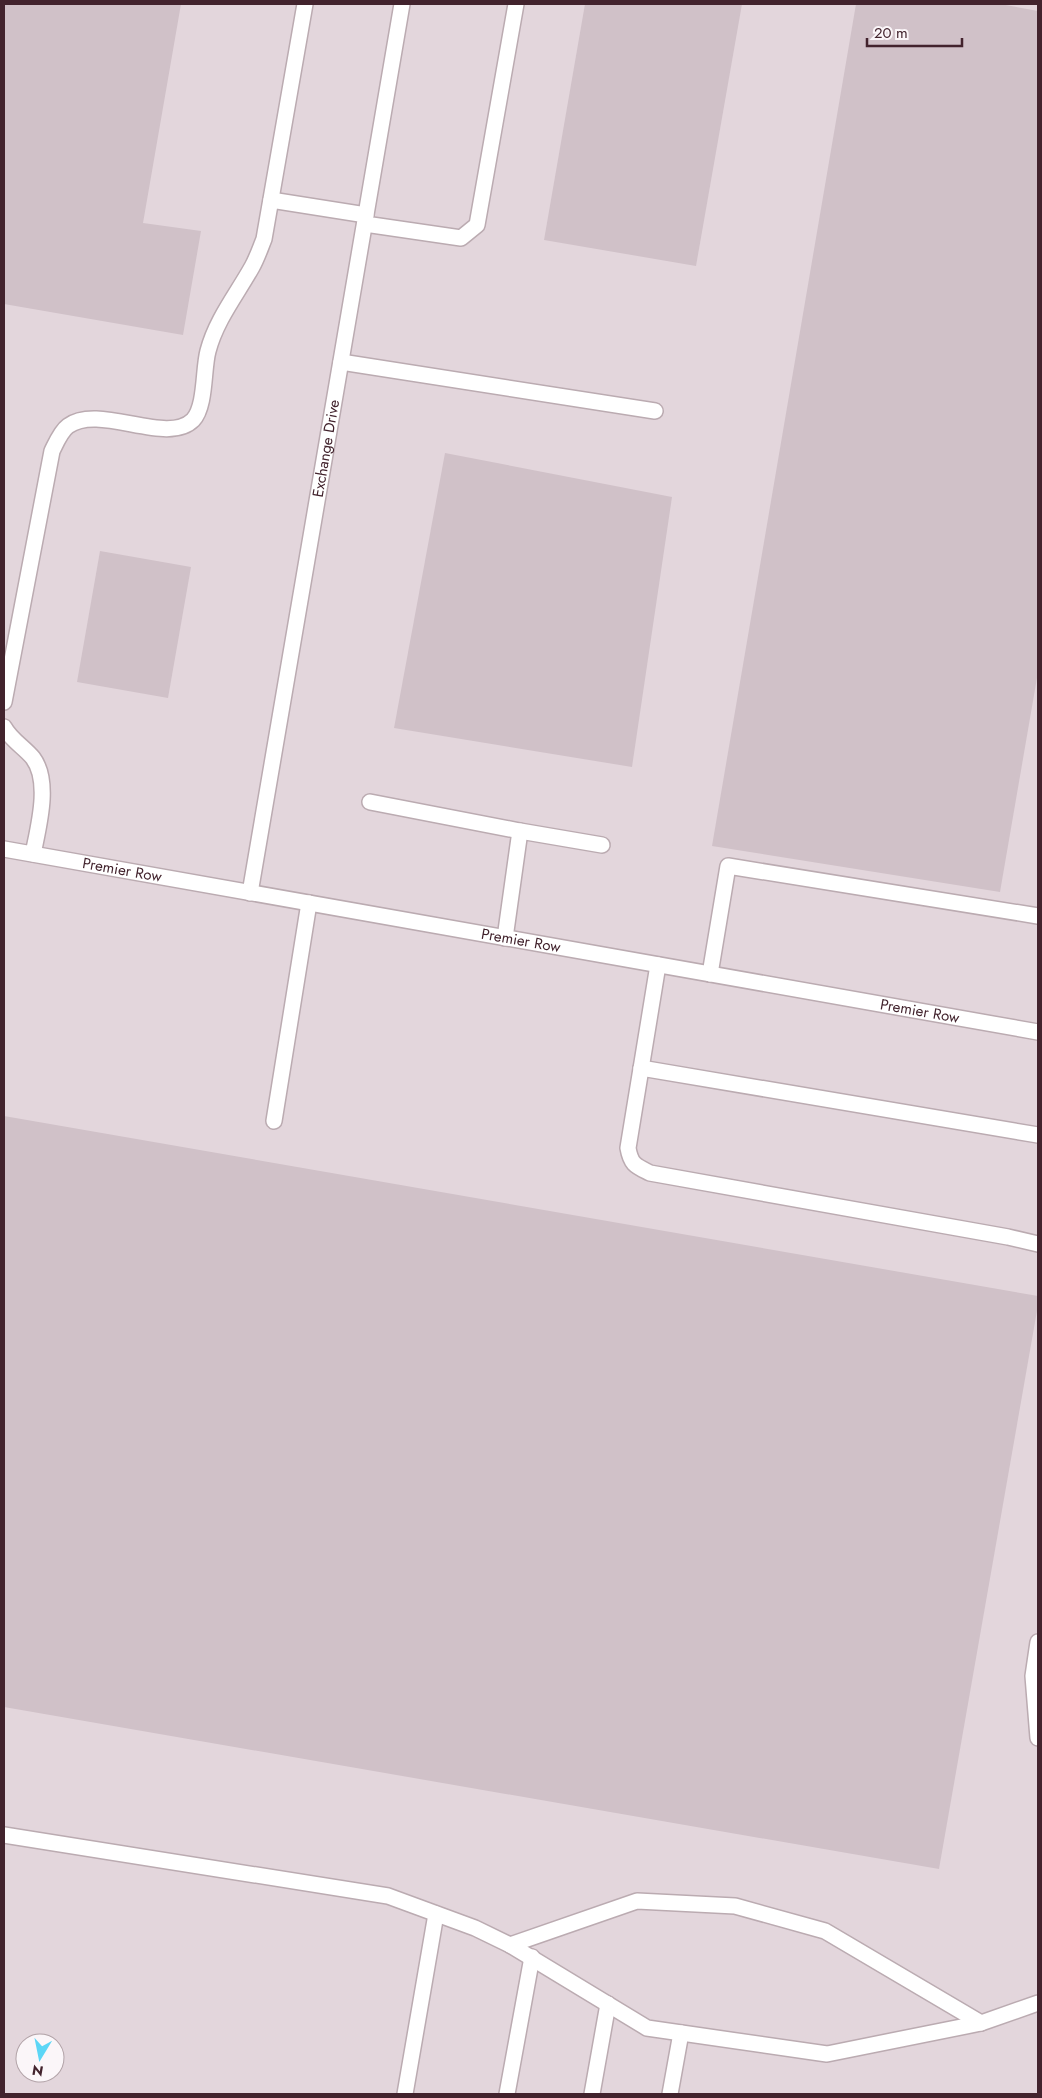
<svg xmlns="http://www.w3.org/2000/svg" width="1042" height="2098" font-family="Jost,sans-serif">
<rect width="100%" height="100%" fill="#efe5ea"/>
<path fill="#e3d6dc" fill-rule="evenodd" d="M4,4H1038V2094H4ZM25,2043H55V2073H25Z"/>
<g fill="#d0c1c8">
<polygon points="4,4 181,4 143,223 201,231 183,335 4,304"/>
<polygon points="585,4 742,4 696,266 544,240"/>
<polygon points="856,4 1000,4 1038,11 1038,672 1000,892 712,846"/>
<polygon points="445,453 672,497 632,767 394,728"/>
<polygon points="100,551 191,567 168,698 77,682"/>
<polygon points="4,1116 1038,1296 1038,1305 939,1869 4,1707"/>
</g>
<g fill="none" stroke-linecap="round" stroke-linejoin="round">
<defs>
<g id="minor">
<polyline points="271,200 366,215"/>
<polyline points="365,224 461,238 477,225 516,4"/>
<polyline points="341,362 655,411"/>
<path d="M4,702L52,451C56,443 61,431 68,426C99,403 167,446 193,420C206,406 203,369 208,351C216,320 237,294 252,267C257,258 260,249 264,239L305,4"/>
<path d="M4,727C11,740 24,747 33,758C51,782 38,828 33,854"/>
<polyline points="370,802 520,831 505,938"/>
<polyline points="520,831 602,845"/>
<path id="s1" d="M4,849L1038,1032"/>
<path id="s2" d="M250,893L402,4"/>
<path d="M658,965L628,1148C631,1165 636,1166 650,1173L1008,1237L1038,1244"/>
<polyline points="710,974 728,866 1038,916"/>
<polyline points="641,1068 1038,1135"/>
<polyline points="274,1121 309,903"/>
<polyline points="1038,1642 1033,1676 1038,1738"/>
<polyline points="4,1835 388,1896 475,1928 510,1945 647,2028 827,2054 981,2023 1038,2003"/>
<polyline points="510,1945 637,1901 735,1906 825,1931 981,2023"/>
<polyline points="405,2094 436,1914"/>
<polyline points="507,2094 532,1957"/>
<polyline points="592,2094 608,2004"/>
<polyline points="670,2094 681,2033"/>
</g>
</defs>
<use href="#minor" stroke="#bbabb1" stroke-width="18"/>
<use href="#minor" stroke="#fff" stroke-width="15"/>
</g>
<g text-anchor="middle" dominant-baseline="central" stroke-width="5" stroke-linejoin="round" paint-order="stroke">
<g font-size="15" fill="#42232d" stroke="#fbf6f9">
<text stroke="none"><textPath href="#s2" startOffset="451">Exchange Drive</textPath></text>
<text stroke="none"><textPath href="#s1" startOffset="120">Premier Row</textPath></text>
<text stroke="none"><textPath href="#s1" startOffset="525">Premier Row</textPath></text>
<text stroke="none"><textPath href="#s1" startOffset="930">Premier Row</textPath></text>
</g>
</g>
<rect width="1042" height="2098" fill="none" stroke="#42232d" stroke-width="10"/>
<g transform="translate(40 2058) rotate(190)"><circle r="24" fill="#fbf6f9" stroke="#b1a2a7"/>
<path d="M0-4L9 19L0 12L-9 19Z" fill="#5cd6f6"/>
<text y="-8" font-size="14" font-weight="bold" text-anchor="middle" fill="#42232d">N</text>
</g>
<path d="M867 38v8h95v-8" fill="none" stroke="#42232d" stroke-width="2.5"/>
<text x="874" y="38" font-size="15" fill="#42232d" stroke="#fbf6f9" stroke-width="4" paint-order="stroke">20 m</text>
</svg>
